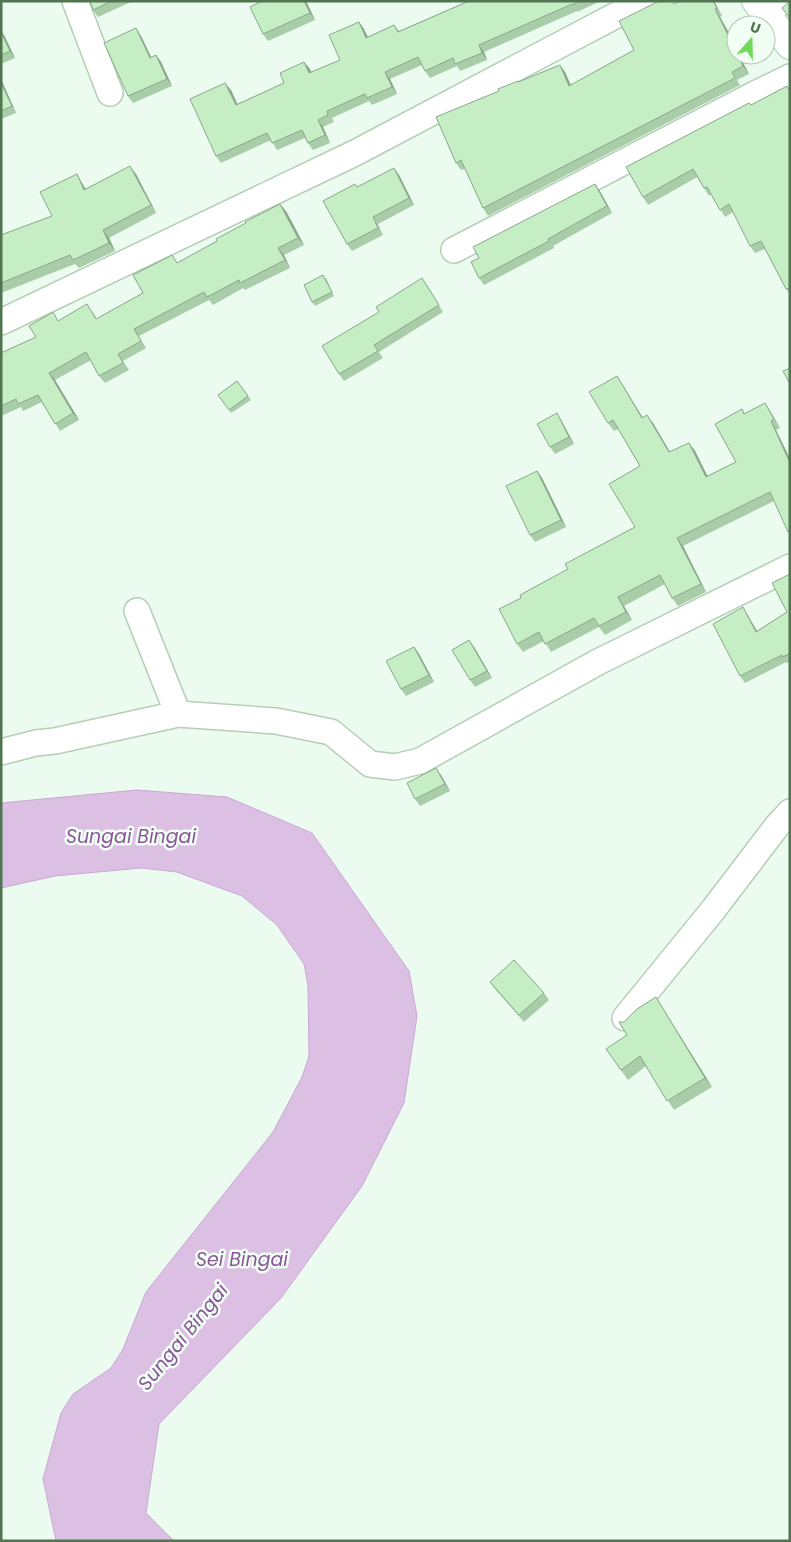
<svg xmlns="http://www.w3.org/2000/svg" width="791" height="1542" font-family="Poppins,sans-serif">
<rect width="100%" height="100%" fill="#ebfbef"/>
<polygon fill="#dbc0e4" stroke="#caa8d5" points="137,790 227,797 312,833 409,971 417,1016 404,1103 362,1186 281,1298 159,1424 146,1513 174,1541 56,1541 43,1479 61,1413 73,1394 111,1368 123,1349 146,1292 273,1132 302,1077 309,1056 308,986 304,964 277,925 242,896 177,872 141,868 55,876 1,888 1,803"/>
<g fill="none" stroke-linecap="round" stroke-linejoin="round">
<defs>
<g id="street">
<polyline points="75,1 110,93"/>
<polyline points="765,12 783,1"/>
<polyline points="454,250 755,94 790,77"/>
<polyline points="1,322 355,153 643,1"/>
<polyline points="137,611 178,714"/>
<polyline points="1,752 36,743 55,741 178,714 276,721 331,732 370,764 395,767 420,761 598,662 790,567"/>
<polyline points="625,1018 713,910 777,826 790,812"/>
</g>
<polyline id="secondary" points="756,1 790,45"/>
</defs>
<use href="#street" stroke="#b4cfb6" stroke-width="28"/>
<use href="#secondary" stroke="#afcfb1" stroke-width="30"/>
<use href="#street" stroke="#fff" stroke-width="25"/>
<use href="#secondary" stroke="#fff" stroke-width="28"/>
</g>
<g fill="#a9cda9">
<polygon points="90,1 133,1 98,17 93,10"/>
<polygon points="262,1 306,1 315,20 268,41 263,34"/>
<polygon points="469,1 601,1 577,12 577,11 484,52 487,60 460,71 457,66 430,78 425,71 422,65 390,79 397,94 372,105 369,101 332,118 334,122 323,127 330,143 313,150 308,143 305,138 277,150 271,140 221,163 216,156 231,90 237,104 284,83 304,62 311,72 340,60 359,22 364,29 368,37 394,25 399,31"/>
<polygon points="680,1 714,1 722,16 720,17 734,42 732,43 736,55 739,55 749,74 737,80 740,85 488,216 483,208 465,169 461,170 456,163 519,82 565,72 571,85 634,50 675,4"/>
<polygon points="1,31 4,35 15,58 1,64"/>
<polygon points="141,36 151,58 156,55 161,62 172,86 133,103 128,96"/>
<polygon points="1,79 16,113 1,119"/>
<polygon points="787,86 790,90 790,294 786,289 765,249 755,253 750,246 733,212 725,217 711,194 709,196 697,177 648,205 643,197 751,105"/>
<polygon points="136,174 156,213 109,238 115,251 79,268 75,264 1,293 1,239 52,216 82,183 86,189"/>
<polygon points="399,175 414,205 378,224 383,235 352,251 347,244 357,187"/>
<polygon points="595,184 612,213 553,246 554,248 484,285 479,278 479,258"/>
<polygon points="286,211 304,245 284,255 290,268 245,290 243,288 213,305 209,300 139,336 146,348 123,361 129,370 105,383 99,376 91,360 55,380 79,420 60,431 42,402 23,411 21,407 1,416 1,353 36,337 59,321 92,311 97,319 143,293 178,263"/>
<polygon points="326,278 334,296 315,306 312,302"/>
<polygon points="427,285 443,312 379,352 383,358 344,381 339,374"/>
<polygon points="237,381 251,400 231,413 218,395"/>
<polygon points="622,384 642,418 653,423 670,452 689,443 695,451 707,476 736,462 742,409 745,414 770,411 780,428 776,430 790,459 790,534 774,501 683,546 706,592 678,606 672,598 665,584 624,606 632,620 605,635 599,627 551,652 544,641 523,652 517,644 521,598 635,527 640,466 618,429 614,431 608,423"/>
<polygon points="561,420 574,444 555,454 550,447"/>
<polygon points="537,471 542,478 566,527 535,542 530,535"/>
<polygon points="790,574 790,662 787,663 786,662 745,683 740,676 747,614 757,631 787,612"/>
<polygon points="414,647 419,654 434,682 406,696 401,689"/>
<polygon points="474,647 492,678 475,687 470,680"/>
<polygon points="441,775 450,791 420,806 415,799"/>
<polygon points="490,982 544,993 549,1000 524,1022 495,989"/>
<polygon points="656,997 662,1007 712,1087 674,1110 646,1066 628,1080 606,1049 627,1035 624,1022"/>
</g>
<g fill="#8aa78a">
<polygon points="304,1 306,1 315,20 310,13"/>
<polygon points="713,1 714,1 722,16 717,8"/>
<polygon points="715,9 720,17 734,42 728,35"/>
<polygon points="359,22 364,29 371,45 366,38"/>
<polygon points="136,28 141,36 155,65 150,58"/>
<polygon points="1,31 4,35 15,58 10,51"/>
<polygon points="479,45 484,52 487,60 482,53"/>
<polygon points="156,55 161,62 172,86 167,79"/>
<polygon points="737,55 739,55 749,74 743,66"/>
<polygon points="304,62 310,69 314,80 309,73"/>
<polygon points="560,65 565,72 574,93 569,86"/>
<polygon points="385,72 390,79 397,94 392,87"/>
<polygon points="1,79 16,113 12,106 1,83"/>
<polygon points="225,83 231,90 241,112 236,105"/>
<polygon points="318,120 323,127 330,143 325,135"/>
<polygon points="130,166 136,174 156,213 151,205"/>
<polygon points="394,168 399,175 414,205 409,198"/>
<polygon points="77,174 82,183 90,198 84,190"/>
<polygon points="595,184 600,191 612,213 607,206"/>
<polygon points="280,204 286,211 304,245 298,238"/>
<polygon points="103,230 109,238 115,251 109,243"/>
<polygon points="278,248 284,255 290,268 285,260"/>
<polygon points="49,373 55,380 79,420 73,413"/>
<polygon points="617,376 622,384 648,426 642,418"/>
<polygon points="765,403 770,411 780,428 774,419"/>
<polygon points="557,413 561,420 574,444 569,437"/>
<polygon points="647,415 653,423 675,461 669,452"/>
<polygon points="771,421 776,430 790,459 790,463"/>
<polygon points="689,443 695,451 712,485 706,477"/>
<polygon points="537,471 542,478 566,527 561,520"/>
<polygon points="677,538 683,546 706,592 701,584"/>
<polygon points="618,597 624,606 632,620 626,612"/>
<polygon points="743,607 747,614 761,638 756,632"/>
<polygon points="469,640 474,647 492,678 487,671"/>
<polygon points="414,647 419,654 434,682 429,675"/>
<polygon points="436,768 441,775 450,791 445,784"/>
<polygon points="656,997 662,1007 712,1087 705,1078"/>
</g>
<g fill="#c5eec5" stroke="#8aa78a">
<polygon points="90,1 112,1 93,10"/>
<polygon points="262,1 304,1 310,13 263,34 250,7"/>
<polygon points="469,1 580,1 572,5 572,4 479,45 482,53 455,64 453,58 425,71 418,57 385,72 392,87 367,98 365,94 327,111 328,115 318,120 325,135 308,143 302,130 272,143 267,133 216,156 190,99 225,83 236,105 284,83 280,73 304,62 309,73 340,60 329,35 359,22 366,38 394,25 398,32"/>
<polygon points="659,1 672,1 674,4 680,1 713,1 717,8 715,9 728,35 727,35 736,52 736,55 737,55 743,66 732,72 735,78 483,208 461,160 456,163 436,117 499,91 498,89 518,81 518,82 560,65 569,86 634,50 619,21"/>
<polygon points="790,1 790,18 782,8"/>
<polygon points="136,28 150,58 156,55 167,79 128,96 104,43"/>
<polygon points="1,32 10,51 1,55"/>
<polygon points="1,83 12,106 1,111"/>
<polygon points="787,86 790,91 790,288 786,289 761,241 750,246 729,204 720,210 707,187 704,188 693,169 643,197 626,167 749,103 751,105"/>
<polygon points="130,166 151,205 103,230 109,243 73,260 70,255 1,283 1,239 2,239 1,235 52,216 40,192 77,174 84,190"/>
<polygon points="394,168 409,198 373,217 378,228 347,244 323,201 355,184 357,187"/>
<polygon points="595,184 607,206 548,239 549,241 479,278 471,262 479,258 473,247"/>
<polygon points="280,204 298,238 278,248 285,260 240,283 239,280 207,297 204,292 134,329 141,341 118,354 123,363 99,376 86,352 49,373 73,413 55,424 38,395 18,404 16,399 1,406 1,353 36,337 29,326 53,312 58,321 87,304 96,319 143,293 133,275 172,255 177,263 217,241 216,239 246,223 245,222"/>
<polygon points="323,275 332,292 312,302 304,285"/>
<polygon points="422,278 439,305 374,345 378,351 339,374 322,346 379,312 376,307"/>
<polygon points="790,368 790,384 783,371"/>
<polygon points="617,376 642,418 647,415 669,452 689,443 706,477 736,462 715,424 742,409 744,414 765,403 774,419 771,421 790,463 790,531 788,532 770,492 677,538 701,584 672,598 660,575 618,597 626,612 599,626 594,618 545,644 539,632 517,644 499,609 521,598 520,595 568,569 565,564 635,527 609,484 640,466 613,420 608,423 589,392"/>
<polygon points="237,381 248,396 229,410 218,395"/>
<polygon points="557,413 569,437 550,447 537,424"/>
<polygon points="537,471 561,520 530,535 506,486"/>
<polygon points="790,574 790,653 783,657 782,655 740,676 713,624 743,607 756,632 787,612 772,583"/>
<polygon points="469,640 487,671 470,680 452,650"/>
<polygon points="414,647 429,675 401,689 386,661"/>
<polygon points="436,768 445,784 415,799 407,783"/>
<polygon points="514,960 544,993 519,1015 490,982"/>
<polygon points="656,997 705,1078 667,1101 640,1056 621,1070 606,1049 627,1035 619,1022 624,1022 637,1009"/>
</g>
<g text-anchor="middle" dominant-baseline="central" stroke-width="5" stroke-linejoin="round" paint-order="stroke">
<g font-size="19" font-style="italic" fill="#8a559a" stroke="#f1fef4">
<text x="131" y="836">Sungai Bingai</text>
<text x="242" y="1259">Sei Bingai</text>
<text transform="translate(183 1337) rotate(-51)">Sungai Bingai</text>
</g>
</g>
<rect width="791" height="1542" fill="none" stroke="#517550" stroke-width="5"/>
<g transform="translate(751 40) rotate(20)"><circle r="24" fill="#f1fef4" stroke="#b1c7b2"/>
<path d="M0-4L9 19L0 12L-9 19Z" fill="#71da5b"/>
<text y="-8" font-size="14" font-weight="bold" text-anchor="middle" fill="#517550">U</text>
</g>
</svg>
